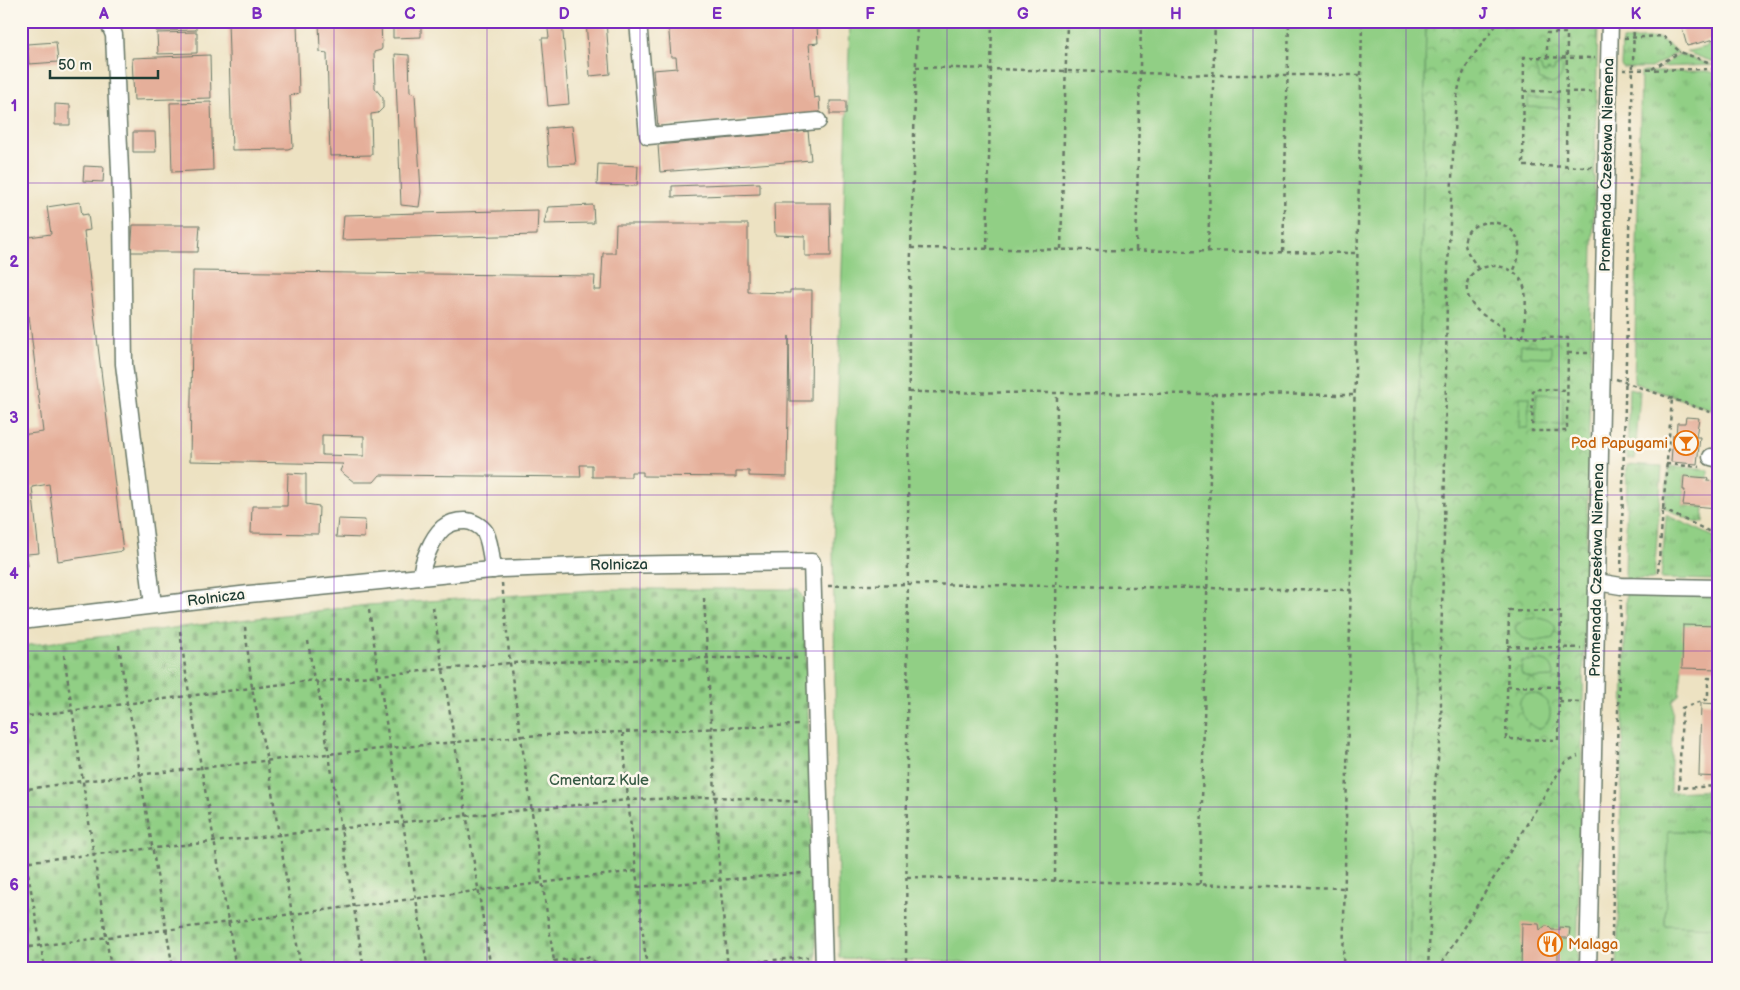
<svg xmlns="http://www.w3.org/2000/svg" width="1740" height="990" font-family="'Balsamiq Sans',sans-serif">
<defs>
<pattern id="grass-tufts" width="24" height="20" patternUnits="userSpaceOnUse" patternTransform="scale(1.25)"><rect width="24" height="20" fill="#91cf85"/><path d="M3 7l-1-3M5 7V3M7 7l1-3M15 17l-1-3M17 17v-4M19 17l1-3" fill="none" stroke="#76a96e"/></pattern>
<pattern id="cemetery-stones" width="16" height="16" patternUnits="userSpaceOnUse" patternTransform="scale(1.25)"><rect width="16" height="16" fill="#91cf85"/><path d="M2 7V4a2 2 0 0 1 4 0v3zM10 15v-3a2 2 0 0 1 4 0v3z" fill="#76a96e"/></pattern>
<pattern id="park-crowns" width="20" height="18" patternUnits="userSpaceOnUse" patternTransform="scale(1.25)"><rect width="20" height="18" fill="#91cf85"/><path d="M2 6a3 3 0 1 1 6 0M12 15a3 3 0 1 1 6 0" fill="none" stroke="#76a96e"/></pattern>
</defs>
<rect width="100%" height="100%" fill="#fbf7ec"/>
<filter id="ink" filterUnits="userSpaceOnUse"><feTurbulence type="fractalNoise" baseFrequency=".02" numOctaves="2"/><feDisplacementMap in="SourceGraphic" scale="10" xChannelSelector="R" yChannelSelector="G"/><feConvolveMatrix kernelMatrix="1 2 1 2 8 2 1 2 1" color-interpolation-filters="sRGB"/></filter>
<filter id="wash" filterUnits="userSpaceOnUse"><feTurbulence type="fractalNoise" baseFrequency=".0096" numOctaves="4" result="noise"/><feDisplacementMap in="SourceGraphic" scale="20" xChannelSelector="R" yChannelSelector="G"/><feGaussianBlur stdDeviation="1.12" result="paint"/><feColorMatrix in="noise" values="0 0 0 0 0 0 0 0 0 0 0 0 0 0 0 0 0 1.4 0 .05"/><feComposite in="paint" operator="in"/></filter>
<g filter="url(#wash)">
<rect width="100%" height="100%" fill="#ede2c2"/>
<g fill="url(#grass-tufts)" stroke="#58865c">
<polygon points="1659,38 1678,52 1651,68 1623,68 1621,66 1622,40"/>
<polygon points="1719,43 1719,64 1686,52 1716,44"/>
<polygon points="1679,54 1712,65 1661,67"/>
<polygon points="1707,71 1719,74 1719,79 1715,80 1719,94 1719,412 1634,383 1641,72"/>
<polygon points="1629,388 1640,391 1635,459 1627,458"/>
<polygon points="1627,464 1662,466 1654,579 1628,579 1625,578"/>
<polygon points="1669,466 1708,470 1708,478 1684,477 1683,489 1685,490 1683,505 1704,507 1703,523 1695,522 1664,508"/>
<polygon points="1666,515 1719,539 1719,580 1661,579"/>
<polygon points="1626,592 1719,596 1719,626 1682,668 1679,695 1673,700 1670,792 1719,790 1719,832 1668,831 1665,925 1719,927 1719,969 1617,969"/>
</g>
<polygon fill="url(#cemetery-stones)" stroke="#58865c" points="608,589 798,589 804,600 817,969 21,969 21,646 368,605"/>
<polygon fill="url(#park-crowns)" stroke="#58865c" points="1426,21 1598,21 1577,969 1408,969"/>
<g fill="#91cf85" stroke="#58865c">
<polygon points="850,21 1426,21 1408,969 1150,969 839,958 833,547"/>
<path d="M1558,61L1563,67C1563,76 1560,81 1552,84L1539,79L1535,67L1538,65L1541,67L1542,72L1546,73L1548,70L1552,72L1554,71L1555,67L1559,65Z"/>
<polygon points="1528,98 1559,99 1559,108 1528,107"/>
<polygon points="1521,345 1551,346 1551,357 1520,356"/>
<polygon points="1536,394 1563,395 1563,425 1536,424"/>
<polygon points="1520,397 1529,397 1528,428 1519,428"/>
<path d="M1535,617C1548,618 1561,623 1553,638C1541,641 1518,644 1515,627L1526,618Z"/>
<path d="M1522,661C1537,661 1553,656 1554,677L1532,678L1523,675L1521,672Z"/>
<path d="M1528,693C1551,693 1559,721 1538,729C1525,725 1510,699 1528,693Z"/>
<polygon points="1668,831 1719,832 1716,927 1665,925"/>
</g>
<g id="blocks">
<g fill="#e5af9a" fill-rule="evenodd">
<polygon points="157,21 196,21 196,30 156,31"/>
<polygon points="228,21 297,21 299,93 290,96 293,147 288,149 232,150"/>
<polygon points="319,21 381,21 382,48 381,50 374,52 375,88 383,98 383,108 378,113 371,114 372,155 330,156 327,53 320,52"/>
<polygon points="393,21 421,21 421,37 393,38"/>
<polygon points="547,21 562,21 569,104 548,106 542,38 549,38"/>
<polygon points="586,21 606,21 610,74 590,76"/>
<polygon points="668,21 807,21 808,25 817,25 818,43 809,44 814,98 819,97 820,113 658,127 653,70 677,68 676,57 671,57"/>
<polygon points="1680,21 1719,21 1719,38 1687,46"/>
<polygon points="197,32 197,53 158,54 157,33"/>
<polygon points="56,42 58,62 29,64 27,44"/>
<polygon points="395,54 409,55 410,92 415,94 421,192 419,207 401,205"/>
<polygon points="210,55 211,98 134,100 132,58"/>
<polygon points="1719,79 1719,91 1718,91 1715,80"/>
<rect x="830" y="101" width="16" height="13"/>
<polygon points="211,102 213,170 172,172 170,103"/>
<polygon points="55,104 70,105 70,125 55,125"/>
<polygon points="572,126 576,164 549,165 546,128"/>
<polygon points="808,131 811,160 660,172 658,145"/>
<polygon points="133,132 155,132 156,152 133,152"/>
<polygon points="598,164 638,166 637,186 597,185"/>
<polygon points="84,166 104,167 103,182 83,181"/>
<polygon points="760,183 760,194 672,197 672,186"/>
<polygon points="80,202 82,215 88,214 90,230 84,231 123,551 58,561 49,484 32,487 39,553 27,554 28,566 21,567 21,435 43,432 29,316 21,317 21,304 27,303 21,257 21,238 51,234 47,207"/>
<polygon points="774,203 830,203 831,256 805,256 805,236 775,235"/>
<polygon points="593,205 594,223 544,224 548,207"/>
<polygon points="538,210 537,235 342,240 344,215"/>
<path d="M616,224H748V292L790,293V290H812L811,401H790L789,336L787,477L749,476V471H736V477L643,476V472H631V477H592V465H580L581,477L380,475L374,482H354L340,471L343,464L190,461L193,271L595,276L594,290H601L603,253H615ZM322,435L364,436V456L322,455Z"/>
<polygon points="133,225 200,225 198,252 131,252"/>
<polygon points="1686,417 1699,418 1696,437 1700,437 1697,464 1671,462 1673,435 1676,436 1677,423 1685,423"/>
<polygon points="288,473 306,474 306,504 319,506 318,534 251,533 252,506 287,506"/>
<polygon points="1684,476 1708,478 1707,481 1719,482 1719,522 1716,522 1717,508 1683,505 1685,490 1683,490"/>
<polygon points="338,519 365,520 364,538 336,537"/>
<polygon points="1683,625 1719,626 1719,669 1682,668"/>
<polygon points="1701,703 1719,704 1719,777 1699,776"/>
<polygon points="1522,923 1539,924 1540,930 1545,926 1548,926 1552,930 1560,930 1560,927 1570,928 1569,938 1559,938 1558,940 1558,969 1521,969"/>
<polygon points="588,961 588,965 594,965 600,969 561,969 560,964"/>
</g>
</g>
</g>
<g filter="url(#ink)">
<use href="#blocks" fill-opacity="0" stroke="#677766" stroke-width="1"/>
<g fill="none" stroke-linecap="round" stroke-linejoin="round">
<defs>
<g id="minor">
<polyline points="108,21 114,35 122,215 124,364 153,605"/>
<polyline points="638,21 648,136 818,121"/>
<polyline points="1711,457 1719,459"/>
<path d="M421,577C422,562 432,538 443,528C449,523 458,521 465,521C472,521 481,526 485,532C491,544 491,557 493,570"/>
<polyline points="1597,582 1621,586 1719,588"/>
<polyline points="21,621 249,594 501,569 606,565 812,562 824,967 825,969"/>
<polyline points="1588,969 1610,21"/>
</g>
</defs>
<use href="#minor" stroke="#677766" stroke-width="19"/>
<g stroke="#677766" stroke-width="2.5" stroke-dasharray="4 4" stroke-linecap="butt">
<polyline points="1624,38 1663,36 1680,52 1719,66"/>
<polyline points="1547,58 1547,33 1567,33 1566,167"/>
<polyline points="916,67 1214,75 1361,75 1343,969"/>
<polyline points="1652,69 1680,52"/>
<polyline points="1623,70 1719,69"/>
<polyline points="1361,75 1362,21"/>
<polyline points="1524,91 1594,92"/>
<polyline points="1592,167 1523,166 1524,57 1595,58"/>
<polyline points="911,248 1357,253"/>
<polyline points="987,249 992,21"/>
<polyline points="1061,249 1067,21"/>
<polyline points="1136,250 1141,21"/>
<polyline points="1208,251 1215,21"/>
<polyline points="1283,252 1289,21"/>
<path d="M1478,269C1474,261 1467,254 1465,245C1460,210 1542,213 1513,272"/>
<path d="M1523,337C1524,324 1527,304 1525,291C1518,251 1449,262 1471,302C1477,314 1493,320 1503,328L1504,337H1506L1568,338C1568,369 1567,400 1567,431H1532L1533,389L1567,390"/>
<polyline points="1568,353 1588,353"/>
<polyline points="1616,379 1719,415"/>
<polyline points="909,392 1354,395"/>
<polyline points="1666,464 1700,467"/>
<polyline points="1662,509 1719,536"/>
<polyline points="1621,572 1634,21"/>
<polyline points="1658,572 1672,399"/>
<polyline points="502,583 510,663 554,961"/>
<polyline points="828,586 909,584 1351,590"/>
<polyline points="704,598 720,881 728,969"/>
<polyline points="433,607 491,969"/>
<polyline points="369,610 390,748 428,969"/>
<polygon points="1509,611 1561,612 1558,740 1506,739"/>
<polyline points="245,627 252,688 267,761 301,969"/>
<path d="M180,631C195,744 218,856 236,969"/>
<polyline points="308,641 314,680"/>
<polyline points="119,645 127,703 135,734 140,775 173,969"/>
<polyline points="1508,646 1581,648"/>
<polyline points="64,655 111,969"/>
<polyline points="1719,679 1708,678 1708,699 1682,708 1679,788 1719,786"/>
<polyline points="317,682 364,969"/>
<polyline points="1507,686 1560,687"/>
<polyline points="1559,701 1580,702"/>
<polyline points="21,717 314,680 317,682 378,675 510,663 707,658 801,658"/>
<polyline points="623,733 628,800 647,969"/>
<polyline points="21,790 82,781 327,754 521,736 799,725"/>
<polyline points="21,834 45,969"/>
<polyline points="21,862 403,822 628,800 716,797 802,802"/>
<polyline points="907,877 1344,888"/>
<polyline points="1055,881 1057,393"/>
<polyline points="1200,884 1212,394"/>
<polyline points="638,887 804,873"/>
<polyline points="21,948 636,871"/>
<polyline points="555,969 554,961 588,957 605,969"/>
<polyline points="670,969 808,957"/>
<polyline points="906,969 909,327 917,21"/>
<path d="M1428,969L1433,860L1435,783L1442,728L1440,680L1444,535L1447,290L1455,112C1457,98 1458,83 1465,70C1474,52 1488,37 1499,21"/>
<polyline points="1438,969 1565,762 1578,756"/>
<polyline points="1611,969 1621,600"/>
</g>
<use href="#minor" stroke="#fff" stroke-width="16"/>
</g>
</g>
<path fill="none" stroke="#7b2cbf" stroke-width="1" stroke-opacity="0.55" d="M181,21V969M334,21V969M487,21V969M640,21V969M793,21V969M947,21V969M1100,21V969M1253,21V969M1406,21V969M1559,21V969M21,183H1719M21,339H1719M21,495H1719M21,651H1719M21,807H1719"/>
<defs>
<symbol id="bar-ring" viewBox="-11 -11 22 22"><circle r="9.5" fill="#fbf7ec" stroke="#e8710a" stroke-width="1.5"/><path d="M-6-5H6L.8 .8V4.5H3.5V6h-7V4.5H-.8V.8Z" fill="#e8710a"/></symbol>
<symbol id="restaurant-ring" viewBox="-11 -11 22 22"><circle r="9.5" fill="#fbf7ec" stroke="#e8710a" stroke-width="1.5"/><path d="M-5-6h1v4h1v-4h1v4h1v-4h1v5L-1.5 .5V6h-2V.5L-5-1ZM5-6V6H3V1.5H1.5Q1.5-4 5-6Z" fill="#e8710a"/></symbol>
</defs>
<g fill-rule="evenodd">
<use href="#bar-ring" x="1672" y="429" width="28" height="28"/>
<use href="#restaurant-ring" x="1536" y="930" width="28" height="28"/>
</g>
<g text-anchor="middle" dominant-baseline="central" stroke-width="5" stroke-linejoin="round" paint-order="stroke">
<g font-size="15" fill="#1f3d34" stroke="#fbf7ec">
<text transform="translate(1607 165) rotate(-89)">Promenada Czesława Niemena</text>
<text transform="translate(619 565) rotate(-1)">Rolnicza</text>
<text transform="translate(1597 570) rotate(-89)">Promenada Czesława Niemena</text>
<text transform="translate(216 598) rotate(-7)">Rolnicza</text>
</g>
<g font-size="15" fill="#c56008" stroke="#fbf7ec" text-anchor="end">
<text x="1668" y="443">Pod Papugami</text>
<text x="1568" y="944" text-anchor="start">Malaga</text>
</g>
<g font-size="15" fill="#365a44" stroke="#fbf7ec">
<text x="599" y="780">Cmentarz Kule</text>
</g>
</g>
<rect width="1740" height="990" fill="none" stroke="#fbf7ec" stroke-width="55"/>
<path d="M50 70v8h108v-8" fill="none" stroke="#1f3d34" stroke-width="2.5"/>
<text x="58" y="70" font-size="15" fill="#1f3d34" stroke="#fbf7ec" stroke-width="4" paint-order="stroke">50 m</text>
<rect x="28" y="28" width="1684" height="934" fill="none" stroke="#7b2cbf" stroke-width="2"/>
<g font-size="16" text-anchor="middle" font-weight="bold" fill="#7b2cbf">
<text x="104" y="19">A</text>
<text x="257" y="19">B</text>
<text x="410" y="19">C</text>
<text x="564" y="19">D</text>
<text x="717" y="19">E</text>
<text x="870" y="19">F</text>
<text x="1023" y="19">G</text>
<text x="1176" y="19">H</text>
<text x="1330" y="19">I</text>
<text x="1483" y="19">J</text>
<text x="1636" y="19">K</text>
<text x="14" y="111">1</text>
<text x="14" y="267">2</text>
<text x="14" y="423">3</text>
<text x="14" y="579">4</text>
<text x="14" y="734">5</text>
<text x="14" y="890">6</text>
</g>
</svg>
